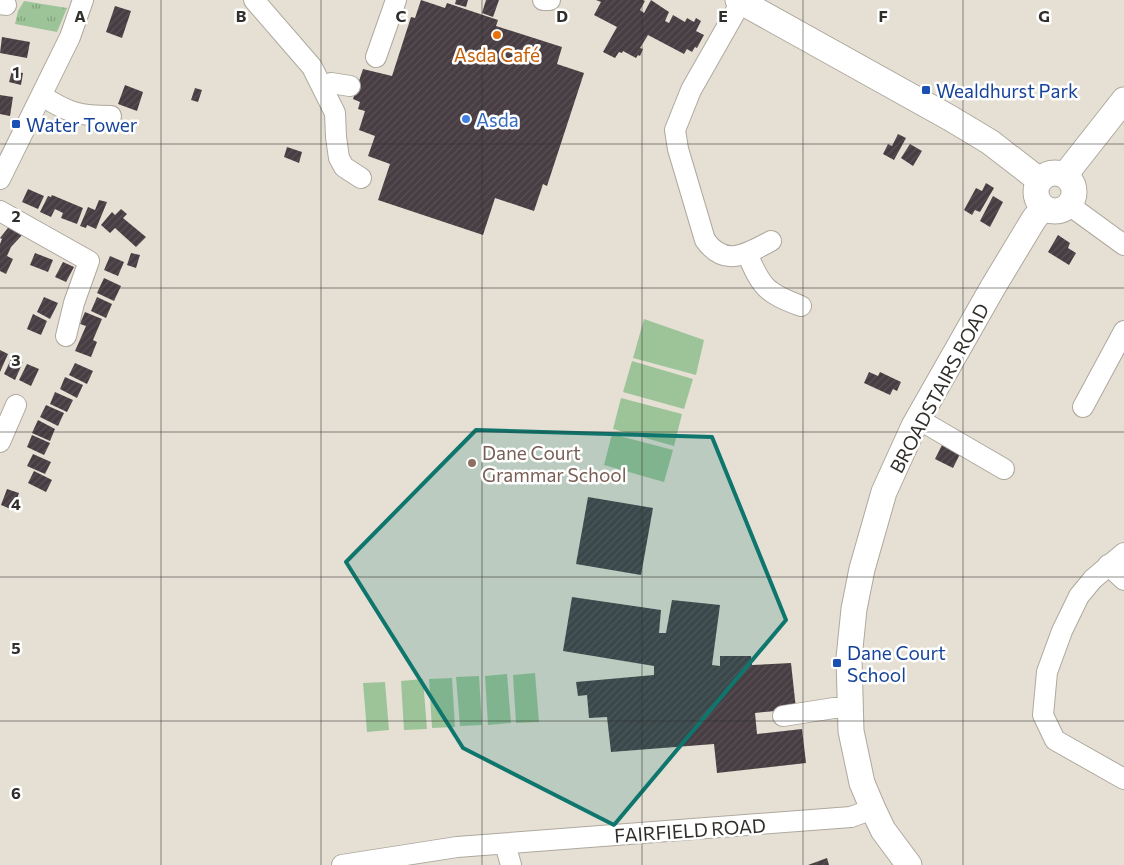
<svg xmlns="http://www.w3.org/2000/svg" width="1124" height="865" font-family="Commissioner,sans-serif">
<defs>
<pattern id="grass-tufts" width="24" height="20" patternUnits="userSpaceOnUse" patternTransform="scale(1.25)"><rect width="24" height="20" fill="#9dc498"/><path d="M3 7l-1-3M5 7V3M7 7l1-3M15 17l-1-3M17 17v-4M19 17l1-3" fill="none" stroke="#81a07c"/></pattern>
<pattern id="building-hatch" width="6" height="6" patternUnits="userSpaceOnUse" patternTransform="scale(1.25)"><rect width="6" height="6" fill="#473d43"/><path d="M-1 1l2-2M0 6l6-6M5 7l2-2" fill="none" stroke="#595156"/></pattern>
</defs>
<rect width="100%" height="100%" fill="#e6e0d4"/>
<polygon fill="url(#grass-tufts)" points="24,1 67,8 57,32 15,24 18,11"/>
<g fill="#9dc498">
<polygon points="644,319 704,340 696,375 633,358"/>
<polygon points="632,361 693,379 684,409 623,392"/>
<polygon points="621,398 682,414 674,446 613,429"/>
<polygon points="612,434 673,450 664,482 604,465"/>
<polygon points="535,673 539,722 516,723 513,675"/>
<polygon points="507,674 511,723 488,725 485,676"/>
<polygon points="479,676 482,725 460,726 456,677"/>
<polygon points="452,678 455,727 432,728 429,679"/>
<polygon points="423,679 427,729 404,730 401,681"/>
<polygon points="385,682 389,730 367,732 363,683"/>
</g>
<g fill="url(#building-hatch)">
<polygon points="421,0 445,8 447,3 498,20 496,26 562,47 557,64 584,73 547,186 543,184 534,211 495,198 483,235 378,200 390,164 368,156 375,136 359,130 365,111 358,109 360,102 353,99 363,69 392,76 411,17 415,18"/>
<polygon points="456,0 468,0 466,7 455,4"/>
<polygon points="486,0 499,0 493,17 482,13"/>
<polygon points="596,0 643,0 645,1 640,10 644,13 651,0 669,12 665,21 669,23 673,15 685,22 687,18 694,22 696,18 701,21 696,31 704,35 697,48 695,47 692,52 687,49 684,54 648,35 640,48 643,49 640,56 638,55 636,58 623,51 622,53 619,52 615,58 603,52 617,27 594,15 601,2"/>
<polygon points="115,6 131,11 122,38 106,32"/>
<polygon points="2,37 30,42 27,58 0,53"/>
<polygon points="12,71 23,73 21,85 9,82"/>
<polygon points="125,85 143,92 137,111 118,104"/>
<polygon points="195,88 202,90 198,102 191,100"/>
<polygon points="0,95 13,97 10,116 0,114"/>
<polygon points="898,134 906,138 894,160 883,154 888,144 892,146"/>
<polygon points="910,144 922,151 913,166 901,158"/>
<polygon points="287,147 302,152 299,163 284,157"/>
<polygon points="986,183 994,188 980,212 975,210 972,215 964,210 976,188 982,191"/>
<polygon points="28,189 44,196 38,209 22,202"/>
<polygon points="52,195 83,208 77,224 61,218 63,213 55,209 51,217 40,212 48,196 51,197"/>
<polygon points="993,196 1003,202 990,227 980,221"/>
<polygon points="99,200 107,202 96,229 87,225 86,228 80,226 88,207 95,210"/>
<polygon points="121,209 127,214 123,218 146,237 136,247 115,228 110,233 101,225 112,212 115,215"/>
<polygon points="11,224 23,234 11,247 7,256 13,259 6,274 0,271 0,244 2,239 0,238"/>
<polygon points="1058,235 1070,243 1068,248 1076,253 1069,265 1048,252"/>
<polygon points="35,253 53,260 48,272 30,265"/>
<polygon points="131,253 140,255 136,268 127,265"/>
<polygon points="110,256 124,262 118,276 104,270"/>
<polygon points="63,262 74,267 66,282 55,277"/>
<polygon points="104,278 121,286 114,301 97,293"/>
<polygon points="44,297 58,303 50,319 37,312"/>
<polygon points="97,297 112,304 106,318 91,311"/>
<polygon points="85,312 102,319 93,340 97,342 91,357 75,351 86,326 80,324"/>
<polygon points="33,314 47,321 41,335 27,329"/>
<polygon points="0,350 8,354 0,372"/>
<polygon points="12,357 23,362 15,380 4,374"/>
<polygon points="75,363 93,371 87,384 69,375"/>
<polygon points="27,364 39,369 31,386 19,380"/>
<polygon points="869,372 878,376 880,372 901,382 897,391 893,389 890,395 864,383"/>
<polygon points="65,377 83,385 77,398 60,389"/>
<polygon points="55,392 73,400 67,412 50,404"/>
<polygon points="46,405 64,413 58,426 40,417"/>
<polygon points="38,420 55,429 50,441 32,433"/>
<polygon points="32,435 50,443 44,455 27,447"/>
<polygon points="944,441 962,450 953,468 935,459"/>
<polygon points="33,454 51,462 45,474 27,466"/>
<polygon points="34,471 52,480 46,492 28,483"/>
<polygon points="7,489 19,493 13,510 1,505"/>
<polygon points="588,497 653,508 641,575 576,564"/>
<polygon points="572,597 661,610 659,633 666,633 672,600 720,605 712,665 720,666 720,656 751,656 752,665 791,663 796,709 755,713 757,734 802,729 806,763 717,773 714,744 611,752 607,717 589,718 587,695 578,696 576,682 654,675 654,666 563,651"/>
<polygon points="827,858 829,865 808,865"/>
</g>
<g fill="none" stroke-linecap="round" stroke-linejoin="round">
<defs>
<g id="minor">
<polyline points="254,0 312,67 335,113 336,137 339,158 344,167 361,178"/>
<polyline points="543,0 550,0"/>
<path d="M741,2L691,90L675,130L678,149L705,240C725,268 746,254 771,241"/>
<polyline points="0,4 6,5"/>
<polyline points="376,57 396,0"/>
<polyline points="323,86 331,83 350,86"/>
<path d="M42,96C69,113 79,116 111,116"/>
<polyline points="0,179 70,37 83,0"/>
<polyline points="1069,205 1124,245"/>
<polyline points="0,211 89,261 74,303 66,336"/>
<path d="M747,253C761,287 766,293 801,306"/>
<polyline points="1083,407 1124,331"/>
<polyline points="918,419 1004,469"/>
<polyline points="0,442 16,405"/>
<polyline points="1124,553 1093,579 1079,596 1062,631 1047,672 1043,715 1055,740 1124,779"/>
<polyline points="1108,565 1124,580"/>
<polyline points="783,716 834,708 850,708"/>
<polyline points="505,844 511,865"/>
<polyline points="342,865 457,847 851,817 873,809"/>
</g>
<g id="major">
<polyline points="738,0 950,118 990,142 1039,180"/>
<circle cx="1055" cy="192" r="19"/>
<polyline points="1065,175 1124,100"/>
<polyline points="909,865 883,830 873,809 862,783 851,731 849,658 854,609 862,569 884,492 914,426 993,287 1034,219 1043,208"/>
</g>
</defs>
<use href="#minor" stroke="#aea89e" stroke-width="22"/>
<use href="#major" stroke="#aea89e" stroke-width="27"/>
<use href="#minor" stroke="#fff" stroke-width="20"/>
<use href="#major" stroke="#fff" stroke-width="25"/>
</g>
<path fill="#0f766e" fill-opacity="0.2" stroke="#0f766e" stroke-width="4" stroke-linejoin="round" d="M476,430L712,437L786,620L614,825L463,748L346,562Z"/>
<path fill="none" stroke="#312f2b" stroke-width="1" stroke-opacity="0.55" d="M161,0V865M321,0V865M482,0V865M642,0V865M803,0V865M963,0V865M0,144H1124M0,288H1124M0,432H1124M0,577H1124M0,721H1124"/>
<circle fill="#e8710a" stroke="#fff" stroke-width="2" cx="497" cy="35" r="5"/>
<g fill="#1a4fb4" stroke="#fff" stroke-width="2">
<rect x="921" y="85" width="10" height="10" rx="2.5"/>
<rect x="11" y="119" width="10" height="10" rx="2.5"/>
<rect x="832" y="658" width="10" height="10" rx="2.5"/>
</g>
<circle fill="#3f7fe0" stroke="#fff" stroke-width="2" cx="466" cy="119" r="5"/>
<circle fill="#8d6e63" stroke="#fff" stroke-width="2" cx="472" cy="463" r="5"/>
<g text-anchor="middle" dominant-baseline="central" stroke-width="5" stroke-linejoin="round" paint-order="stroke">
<g font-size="19" fill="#c56008" stroke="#fff">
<text x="497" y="54">Asda Café</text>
</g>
<g font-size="19" fill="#164399" stroke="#fff" text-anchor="start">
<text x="936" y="90">Wealdhurst Park</text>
<text x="26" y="124">Water Tower</text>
<text x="847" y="652">Dane Court<tspan x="847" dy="22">School</tspan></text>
</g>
<g font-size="19" fill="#366cbe" stroke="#fff" text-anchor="start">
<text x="476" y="119">Asda</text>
</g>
<g font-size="19" fill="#312f2b" stroke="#fff">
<text transform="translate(939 388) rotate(-62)">BROADSTAIRS ROAD</text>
<text transform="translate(690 830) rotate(-4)">FAIRFIELD ROAD</text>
</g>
<g font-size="19" fill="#785e54" stroke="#fff" text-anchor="start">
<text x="482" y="452">Dane Court<tspan x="482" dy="22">Grammar School</tspan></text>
</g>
</g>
<g font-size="16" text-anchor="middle" font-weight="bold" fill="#312f2b" stroke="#fff" stroke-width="5" stroke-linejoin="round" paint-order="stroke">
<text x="80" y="22">A</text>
<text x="241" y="22">B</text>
<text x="401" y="22">C</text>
<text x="562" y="22">D</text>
<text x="723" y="22">E</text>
<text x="883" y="22">F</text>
<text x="1044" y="22">G</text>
<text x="16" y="78">1</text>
<text x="16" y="222">2</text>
<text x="16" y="366">3</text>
<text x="16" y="510">4</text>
<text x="16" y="654">5</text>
<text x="16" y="799">6</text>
</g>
</svg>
